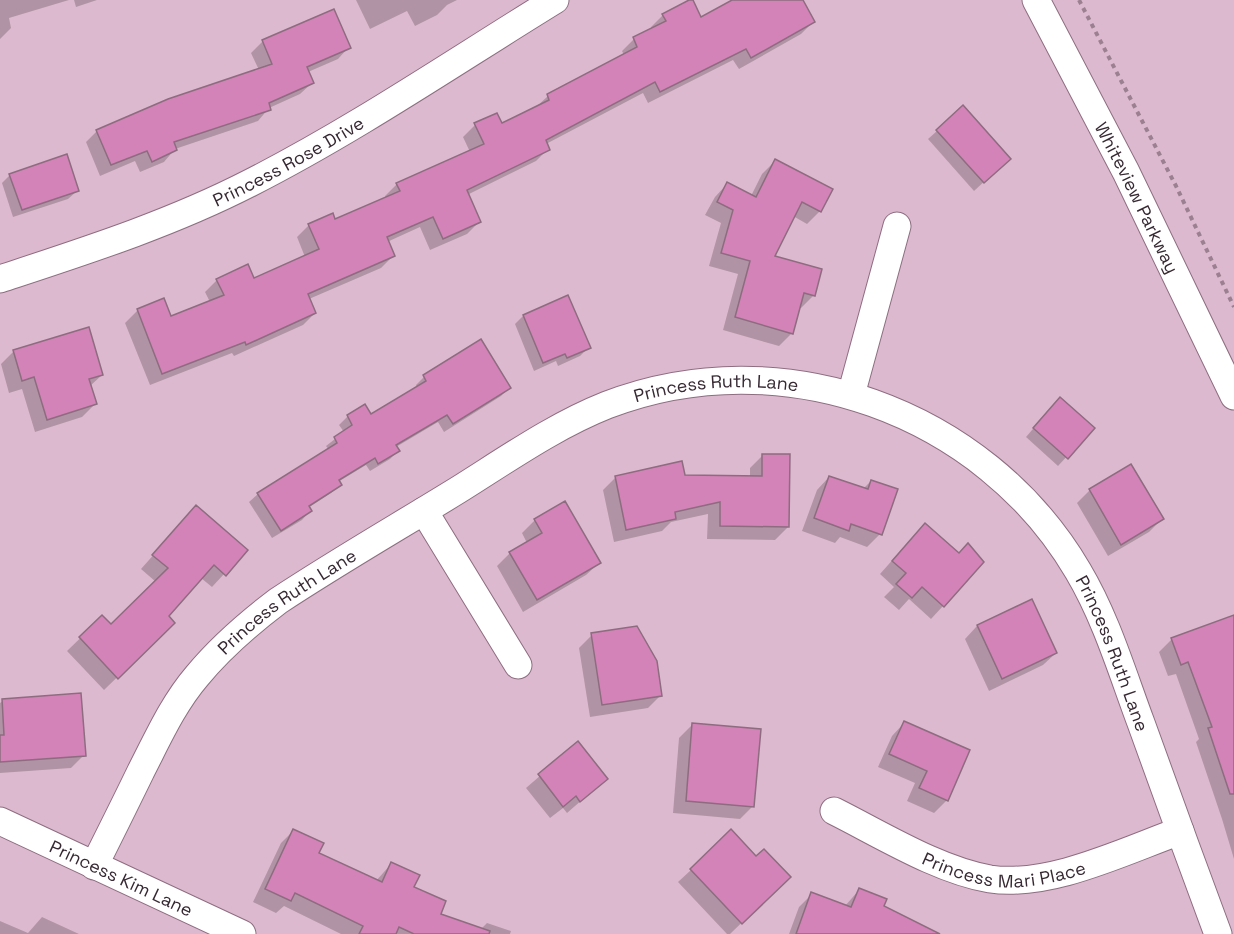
<svg xmlns="http://www.w3.org/2000/svg" width="1234" height="934" font-family="'Space Grotesk',sans-serif">
<rect width="100%" height="100%" fill="#ddb9cf"/>
<g fill="#0003">
<polygon points="0,0 69,0 9,18 11,28 0,39"/>
<polygon points="74,0 97,0 76,7"/>
<polygon points="356,0 457,0 447,5 437,15 415,26 407,11 370,29"/>
<polygon points="735,0 801,0 813,22 801,34 739,69 733,60 648,103 643,93 546,144 548,149 536,161 467,195 479,222 467,234 430,250 420,227 387,242 393,256 381,268 309,299 315,313 303,325 234,356 232,353 150,385 125,323 137,311 163,300 170,318 210,302 205,292 217,280 254,280 305,257 297,237 309,225 335,221 386,199 385,196 397,184 470,152 463,137 475,125 496,115 501,125 536,107 548,96 624,55 622,51 634,39 652,29 651,27 663,15 701,19"/>
<polygon points="263,41 349,47 338,59 308,72 312,83 300,94 269,108 258,121 175,149 164,162 140,172 135,161 100,176 86,142 97,131 259,70 251,53"/>
<polygon points="937,131 1000,167 974,191 928,139"/>
<polygon points="775,161 820,211 807,224 793,216 772,257 814,295 801,308 799,307 792,333 779,346 723,330 738,274 709,266 721,223 705,215 715,197 727,184 751,196 762,174"/>
<polygon points="10,175 77,191 68,199 13,217 2,183"/>
<polygon points="523,316 589,347 580,356 558,366 556,361 534,371 515,324"/>
<polygon points="14,351 102,375 90,386 95,404 82,417 35,432 22,389 9,393 1,364"/>
<polygon points="424,377 509,388 501,396 444,432 438,422 396,447 398,451 390,459 370,471 366,465 338,482 340,485 331,493 308,508 310,511 302,520 272,538 249,502 258,494 329,450 326,446 344,432 339,425 348,416 364,406 371,416 417,388 416,385"/>
<polygon points="1052,407 1093,428 1058,466 1026,437"/>
<polygon points="763,455 788,527 775,540 707,539 708,514 671,522 662,531 614,542 603,490 616,477 750,477 750,468"/>
<polygon points="1130,466 1162,519 1149,532 1108,556 1077,503 1089,491"/>
<polygon points="829,477 863,489 871,481 880,534 867,547 840,537 835,543 802,531 817,490"/>
<polygon points="196,507 224,574 212,587 201,578 167,617 173,623 104,690 67,651 102,617 111,626 156,582 141,569"/>
<polygon points="535,520 599,563 586,575 523,612 497,566 510,553 527,543 522,533"/>
<polygon points="912,538 943,606 931,619 909,599 899,610 884,597 894,587 880,574"/>
<polygon points="1032,601 1056,653 1043,665 989,691 965,639 977,626"/>
<polygon points="1234,627 1234,859 1222,819 1196,742 1199,739 1176,674 1168,676 1159,652 1172,639"/>
<polygon points="592,635 661,695 648,708 590,717 579,648"/>
<polygon points="3,701 84,755 71,768 0,773 0,703"/>
<polygon points="904,723 947,800 934,813 907,801 915,783 878,767 892,736"/>
<polygon points="692,725 753,806 740,819 673,813 679,738"/>
<polygon points="578,743 606,779 567,813 563,808 550,818 526,788"/>
<polygon points="294,830 317,853 376,881 391,864 439,914 481,929 487,923 511,931 510,934 341,934 284,906 276,913 253,902 281,843"/>
<polygon points="756,858 789,877 730,934 727,934 678,882 691,870"/>
<polygon points="859,890 882,906 937,934 789,934 799,907 812,894 845,906"/>
<polygon points="42,917 79,934 0,934 0,921 28,933"/>
</g>
<g fill="#d383b7" stroke="#8d6c80" stroke-width="1.5">
<polygon points="689,0 693,0 701,17 732,0 803,0 815,22 751,58 746,49 660,92 655,82 546,140 550,150 467,190 481,222 443,239 433,217 387,237 395,256 308,294 316,313 246,345 245,342 162,374 137,309 164,298 171,316 224,295 216,279 248,264 254,278 319,249 308,224 333,213 335,219 400,191 396,183 484,144 474,123 497,113 502,123 549,100 547,94 637,47 633,37 666,21 662,14"/>
<polygon points="334,9 351,48 307,67 314,83 269,103 271,110 174,142 177,150 152,162 147,151 111,165 96,130 168,99 272,64 262,40"/>
<polygon points="963,105 1011,159 984,183 936,130"/>
<polygon points="67,154 79,191 22,210 9,174"/>
<polygon points="775,159 833,189 821,212 802,202 775,256 822,269 815,296 804,293 793,334 735,317 750,261 721,253 733,210 717,202 727,182 756,197"/>
<polygon points="568,295 591,348 567,358 565,354 543,363 523,315"/>
<polygon points="89,327 103,375 89,379 97,404 47,420 34,377 22,381 13,350"/>
<polygon points="481,339 511,388 453,424 447,415 396,445 400,451 378,464 375,458 339,480 342,485 309,506 312,511 281,531 257,493 337,443 334,437 352,425 347,415 365,404 371,414 426,381 423,375"/>
<polygon points="1060,397 1095,428 1068,459 1033,428"/>
<polygon points="762,454 790,454 789,527 720,526 720,502 675,512 676,519 626,530 615,476 682,461 685,475 762,476"/>
<polygon points="1131,464 1164,519 1121,545 1089,489"/>
<polygon points="829,476 868,489 871,480 898,489 882,535 851,524 849,531 814,518"/>
<polygon points="565,501 601,563 537,600 509,552 542,533 534,519"/>
<polygon points="196,505 248,550 226,576 214,565 169,616 175,623 118,679 79,637 102,615 111,624 168,568 152,555"/>
<polygon points="925,523 959,553 968,543 984,562 944,607 922,587 912,598 896,584 906,573 892,561"/>
<polygon points="1032,599 1057,653 1002,679 977,625"/>
<polygon points="1234,615 1234,794 1230,794 1208,728 1212,727 1188,662 1181,665 1171,638"/>
<polygon points="637,626 657,661 662,696 602,705 591,633"/>
<polygon points="81,693 86,756 0,762 0,735 4,735 2,699"/>
<polygon points="904,721 970,750 948,801 919,788 927,771 889,754"/>
<polygon points="692,723 761,729 754,807 686,801"/>
<polygon points="578,741 608,779 580,802 576,796 563,807 538,774"/>
<polygon points="293,829 324,843 319,853 382,882 391,862 420,875 414,887 446,901 441,914 490,931 489,934 414,934 399,927 396,934 359,934 363,926 295,893 291,901 265,889"/>
<polygon points="731,829 756,856 764,849 791,877 742,924 690,869"/>
<polygon points="859,888 887,899 884,906 940,934 796,934 811,892 851,907"/>
</g>
<g fill="none" stroke-linecap="round" stroke-linejoin="round">
<defs>
<g id="minor">
<path id="s1" d="M1036,0L1126,172L1234,396"/>
<path id="s2" d="M0,279C85,251 170,224 250,183C356,129 454,62 555,0"/>
<polyline points="851,395 897,226"/>
<polyline points="424,511 518,665"/>
<path id="s3" d="M834,811C882,835 938,870 990,879C1050,888 1124,851 1180,831"/>
<path id="s4" d="M0,821L242,934"/>
<path id="s5" d="M94,866C110,834 126,802 141,771C158,738 173,704 197,676C221,647 249,623 278,601C337,562 398,527 458,490C506,460 554,426 607,405C781,338 984,411 1078,571C1106,618 1122,672 1141,723C1166,793 1192,864 1218,934"/>
</g>
</defs>
<use href="#minor" stroke="#8e6d81" stroke-width="29"/>
<polyline stroke="#9b8091" stroke-width="4" stroke-dasharray="4.5 4.5" stroke-linecap="butt" points="1079,0 1176,186 1234,307"/>
<use href="#minor" stroke="#fff" stroke-width="27"/>
</g>
<g text-anchor="middle" dominant-baseline="central" stroke-width="5" stroke-linejoin="round" paint-order="stroke">
<g font-size="18" fill="#372932" stroke="#eac5dc">
<text stroke="none"><textPath href="#s2" startOffset="312">Princess Rose Drive</textPath></text>
<text stroke="none"><textPath href="#s1" startOffset="222">Whiteview Parkway</textPath></text>
<text stroke="none"><textPath href="#s5" startOffset="822">Princess Ruth Lane</textPath></text>
<text stroke="none"><textPath href="#s5" startOffset="334">Princess Ruth Lane</textPath></text>
<text stroke="none"><textPath href="#s5" startOffset="1342">Princess Ruth Lane</textPath></text>
<text stroke="none"><textPath href="#s3" startOffset="184">Princess Mari Place</textPath></text>
<text stroke="none"><textPath href="#s4" startOffset="134">Princess Kim Lane</textPath></text>
</g>
</g>
</svg>
